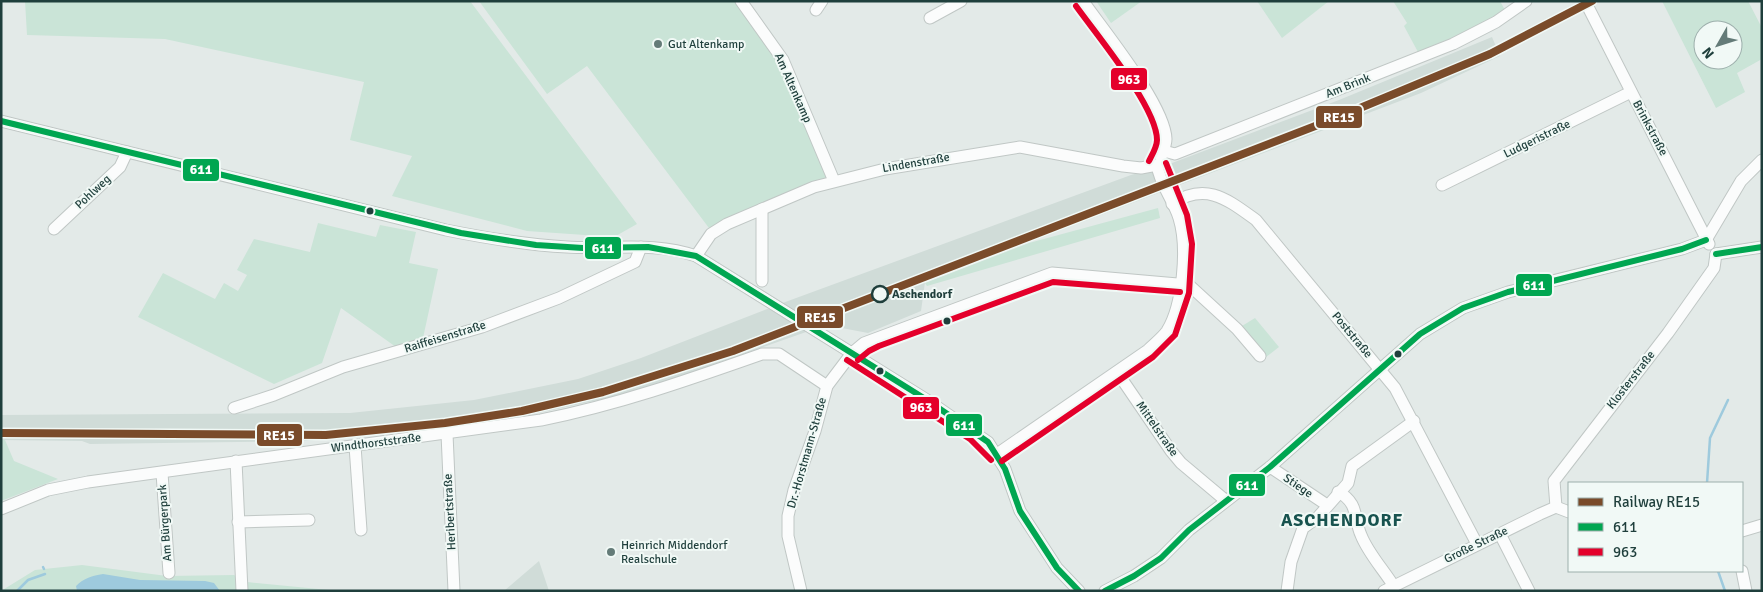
<svg xmlns="http://www.w3.org/2000/svg" width="1763" height="592" font-family="Signika,sans-serif">
<rect width="100%" height="100%" fill="#e3eae8"/>
<g fill="#d0dcd8">
<polygon points="1492,37 1500,56 1421,93 925,282 921,311 868,333 826,325 636,392 492,423 305,441 90,444 82,441 1,440 1,415 350,413 474,400 578,379 641,358 788,301 1131,175 1172,163 1339,100"/>
<polygon points="539,561 549,591 504,591"/>
</g>
<g fill="#cae4d7" fill-rule="evenodd">
<polygon points="25,1 470,1 637,224 614,237 527,231 392,196 412,156 350,140 364,82 165,39 27,35"/>
<polygon points="479,1 734,1 778,63 827,177 731,217 712,232 587,66 547,94"/>
<polygon points="1096,1 1142,1 1111,23"/>
<polygon points="1257,1 1329,1 1282,38"/>
<polygon points="1393,1 1500,1 1506,12 1476,28 1418,52 1404,26 1407,23"/>
<path d="M1662,1H1748L1762,28V59L1737,73L1745,92L1716,108ZM1703,30H1733V60H1703Z"/>
<polygon points="1158,208 1160,218 927,286 925,283 1029,243"/>
<polygon points="318,223 376,237 380,225 416,232 409,263 438,269 423,338 396,347 341,308 322,363 274,384 138,317 163,273 215,299 224,283 238,291 247,275 237,270 254,239 310,252"/>
<polygon points="1255,318 1279,347 1266,357 1242,326"/>
<polygon points="1,440 5,440 14,461 58,479 1,501"/>
<polygon points="82,565 167,576 234,575 247,582 339,591 1,591 35,570"/>
</g>
<path fill="#9ecadd" d="M103,574L140,580L205,581L214,583L220,591H77L76,586C84,578 92,576 103,574Z"/>
<g fill="none" stroke-linecap="round" stroke-linejoin="round">
<g stroke="#9ecadd" stroke-width="2.5">
<polyline points="1707,483 1710,438 1728,400"/>
<polyline points="43,567 44,569"/>
<polyline points="1718,571 1725,591"/>
<polyline points="17,591 28,580 45,574"/>
</g>
<defs>
<g id="minor">
<polyline points="741,1 783,60 834,181"/>
<path d="M1083,1C1103,30 1165,105 1166,139C1166,145 1163,151 1161,157"/>
<polyline points="1585,1 1709,244"/>
<polyline points="816,10 822,1"/>
<polyline points="930,18 961,1"/>
<path d="M1,121L446,230C486,238 526,245 567,247C611,250 654,241 696,256L927,400L988,442L1005,469L1020,511L1057,568L1079,591"/>
<polyline points="1164,151 1175,154 1453,44 1496,22 1526,1"/>
<polyline points="1442,185 1631,92"/>
<path d="M1172,204C1206,181 1228,200 1256,220L1395,388L1477,544"/>
<polyline points="54,229 120,167 127,152"/>
<polyline points="1706,240 1741,181 1762,160"/>
<polyline points="1716,254 1762,247"/>
<polyline points="696,256 711,234 727,224 814,187 885,169 1020,147 1123,166 1141,168 1157,165"/>
<polyline points="762,281 762,209"/>
<polyline points="1117,372 1171,451 1181,463 1225,500"/>
<polyline points="234,408 274,395 343,367 482,327 559,298 635,262 641,247"/>
<polyline points="447,434 454,591"/>
<polyline points="355,446 361,530"/>
<path d="M997,454L1148,350C1154,344 1162,338 1167,331C1183,305 1188,247 1179,218C1173,199 1160,185 1157,165"/>
<polyline points="236,461 242,591"/>
<polyline points="1270,467 1327,505"/>
<polyline points="162,473 169,573"/>
<path d="M1338,492C1359,502 1354,520 1361,535C1368,553 1383,569 1393,585"/>
<polyline points="1556,507 1554,481 1668,333 1714,268 1716,254"/>
<path d="M1,509L48,490L88,482L541,420C617,405 688,380 762,354H779L827,386"/>
<polyline points="238,522 309,520"/>
<polyline points="1742,531 1762,525"/>
<polyline points="1500,534 1529,591"/>
<polyline points="1742,571 1746,591"/>
<polyline points="801,591 788,536 788,516 794,490 815,431 827,386 852,353 864,343 1052,273 1189,285 1237,329 1260,356"/>
<polyline points="1105,591 1134,576 1161,558 1189,530 1270,467 1420,334 1463,308 1508,292 1682,249 1706,240"/>
<polyline points="1287,591 1291,562 1303,528 1318,517 1348,483 1352,466 1414,421"/>
<polyline points="1384,591 1540,514 1556,507 1569,512"/>
</g>
</defs>
<use href="#minor" stroke="#c0c7c5" stroke-width="13"/>
<use href="#minor" stroke="#fbfcfc" stroke-width="11"/>
<defs>
<g id="bus-1">
<polyline points="1,121 461,233 536,245 583,248 648,247 696,256 927,400 988,442 1005,469 1020,511 1057,568 1079,591"/>
<polyline points="1716,254 1762,247"/>
<polyline points="1105,591 1134,576 1161,558 1189,530 1270,467 1420,334 1463,308 1508,292 1682,249 1706,240"/>
</g>
<g id="bus-2">
<path d="M1076,6C1096,34 1157,107 1157,140C1157,147 1152,155 1149,161"/>
<polyline points="847,360 970,439 991,460"/>
<polyline points="858,360 869,351 879,346 1053,282 1180,292"/>
<polyline points="1002,461 1153,357 1175,335 1189,293 1192,244 1187,215 1166,163"/>
</g>
</defs>
<use href="#bus-1" stroke="#f1f9f6" stroke-width="10"/>
<use href="#bus-2" stroke="#f1f9f6" stroke-width="10"/>
<use href="#bus-1" stroke="#00a651" stroke-width="6"/>
<use href="#bus-2" stroke="#e4002b" stroke-width="6"/>
<defs>
<polyline id="rail-1" points="1,433 326,435 445,423 522,411 603,392 733,351 1336,118 1490,54 1592,1"/>
</defs>
<use href="#rail-1" stroke="#f1f9f6" stroke-width="11"/>
<use href="#rail-1" stroke="#7a4b2a" stroke-width="8"/>
</g>
<g fill="#647b78" stroke="#f1f9f6" stroke-width="2">
<circle cx="658" cy="44" r="5"/>
<circle cx="611" cy="552" r="5"/>
</g>
<g fill="#1f3f3c" stroke="#f1f9f6" stroke-width="2">
<circle cx="370" cy="211" r="4.5"/>
<circle cx="947" cy="321" r="4.5"/>
<circle cx="1398" cy="354" r="4.5"/>
<circle cx="880" cy="371" r="4.5"/>
</g>
<circle fill="#f1f9f6" stroke="#1f3f3c" stroke-width="2.5" cx="880" cy="294" r="8"/>
<g text-anchor="middle" dominant-baseline="central" stroke-width="4" stroke-linejoin="round" paint-order="stroke">
<g font-size="12" fill="#1f3f3c" stroke="#f1f9f6" text-anchor="start">
<text x="668" y="44">Gut Altenkamp</text>
<text x="621" y="545">Heinrich Middendorf<tspan x="621" dy="14">Realschule</tspan></text>
</g>
<g font-size="12" fill="#1f3f3c" stroke="#f1f9f6">
<text transform="translate(1348 86) rotate(-22)">Am Brink</text>
<text transform="translate(793 88) rotate(66)">Am Altenkamp</text>
<text transform="translate(1650 128) rotate(62)">Brinkstraße</text>
<text transform="translate(1537 139) rotate(-26)">Ludgeristraße</text>
<text transform="translate(916 163) rotate(-10)">Lindenstraße</text>
<text transform="translate(93 192) rotate(-43)">Pohlweg</text>
<text transform="translate(1352 335) rotate(50)">Poststraße</text>
<text transform="translate(445 337) rotate(-17)">Raiffeisenstraße</text>
<text transform="translate(1631 380) rotate(-52)">Klosterstraße</text>
<text transform="translate(1157 429) rotate(55)">Mittelstraße</text>
<text transform="translate(376 443) rotate(-7)">Windthorststraße</text>
<text transform="translate(807 453) rotate(-74)">Dr.-Horstmann-Straße</text>
<text transform="translate(1298 486) rotate(34)">Stiege</text>
<text transform="translate(450 512) rotate(-93)">Heribertstraße</text>
<text transform="translate(165 523) rotate(-94)">Am Bürgerpark</text>
<text transform="translate(1476 545) rotate(-26)">Große Straße</text>
</g>
<g font-size="12" font-weight="bold" fill="#1f3f3c" stroke="#f1f9f6" text-anchor="start">
<text x="892" y="294">Aschendorf</text>
</g>
<g font-size="18" font-weight="bold" letter-spacing="1" fill="#18534f" stroke="#f1f9f6">
<text x="1342" y="520">ASCHENDORF</text>
</g>
</g>
<g stroke="#f1f9f6" stroke-width="2">
<rect x="1110" y="67" width="38" height="24" rx="5" fill="#e4002b"/>
<rect x="1315" y="105" width="48" height="24" rx="5" fill="#7a4b2a"/>
<rect x="182" y="158" width="38" height="24" rx="5" fill="#00a651"/>
<rect x="584" y="236" width="38" height="24" rx="5" fill="#00a651"/>
<rect x="1515" y="273" width="38" height="24" rx="5" fill="#00a651"/>
<rect x="796" y="305" width="48" height="24" rx="5" fill="#7a4b2a"/>
<rect x="902" y="396" width="38" height="24" rx="5" fill="#e4002b"/>
<rect x="945" y="413" width="38" height="24" rx="5" fill="#00a651"/>
<rect x="256" y="423" width="47" height="24" rx="5" fill="#7a4b2a"/>
<rect x="1228" y="473" width="38" height="24" rx="5" fill="#00a651"/>
</g>
<g font-size="14" text-anchor="middle" font-weight="bold" fill="#fff">
<text x="1129" y="84">963</text>
<text x="1339" y="122">RE15</text>
<text x="201" y="174">611</text>
<text x="603" y="253">611</text>
<text x="1534" y="290">611</text>
<text x="820" y="322">RE15</text>
<text x="921" y="412">963</text>
<text x="964" y="430">611</text>
<text x="279" y="440">RE15</text>
<text x="1247" y="490">611</text>
</g>
<rect width="1763" height="592" fill="none" stroke="#1f3f3c" stroke-width="5"/>
<rect x="1568" y="482" width="175" height="90" fill="#f1f9f6" stroke="#9dafac"/>
<rect x="1578" y="498" width="25" height="8" fill="#7a4b2a" stroke="#9dafac"/>
<text x="1613" y="507" font-size="15" fill="#1f3f3c">Railway RE15</text>
<rect x="1578" y="523" width="25" height="8" fill="#00a651" stroke="#9dafac"/>
<text x="1613" y="532" font-size="15" fill="#1f3f3c">611</text>
<rect x="1578" y="548" width="25" height="8" fill="#e4002b" stroke="#9dafac"/>
<text x="1613" y="557" font-size="15" fill="#1f3f3c">963</text>
<g transform="translate(1718 45) rotate(231)"><circle r="24" fill="#f1f9f6" stroke="#9dafac"/>
<path d="M0-4L9 19L0 12L-9 19Z" fill="#647b78"/>
<text y="-8" font-size="14" font-weight="bold" text-anchor="middle" fill="#1f3f3c">N</text>
</g>
</svg>
